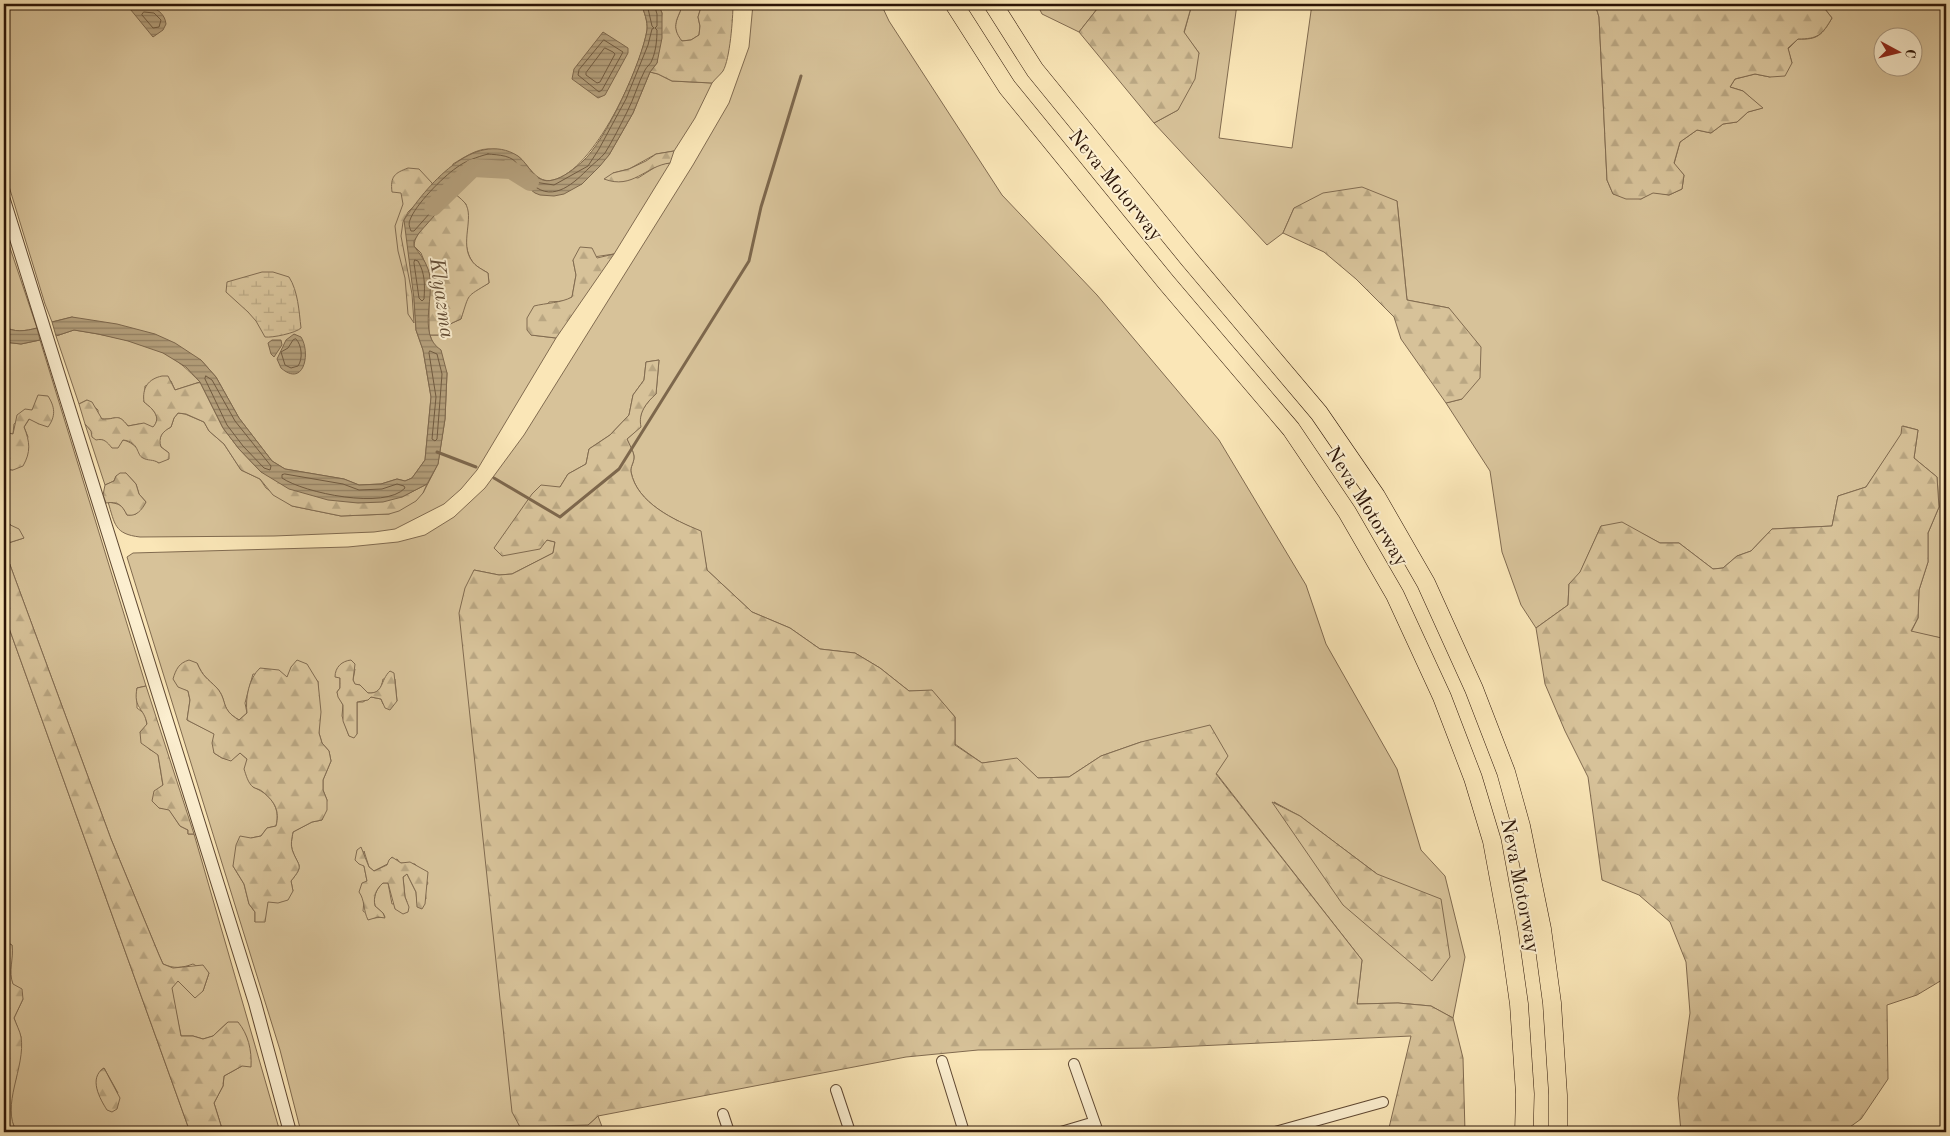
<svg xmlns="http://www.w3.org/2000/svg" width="1950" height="1136" font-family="'Old Standard TT',serif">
<defs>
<pattern id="forest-firs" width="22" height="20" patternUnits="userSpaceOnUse" patternTransform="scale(1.25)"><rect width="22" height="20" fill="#d7c299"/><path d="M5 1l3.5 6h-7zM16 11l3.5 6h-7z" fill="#b9a682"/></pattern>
<pattern id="wetland-marsh" width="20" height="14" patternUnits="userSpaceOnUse" patternTransform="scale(1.25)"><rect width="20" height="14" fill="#d7c299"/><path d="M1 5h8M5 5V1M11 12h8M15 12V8" fill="none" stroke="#b9a682"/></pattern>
<pattern id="water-rules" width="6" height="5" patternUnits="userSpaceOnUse" patternTransform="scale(1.25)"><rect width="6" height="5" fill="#b49f7b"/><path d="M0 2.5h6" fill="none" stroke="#938063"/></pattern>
</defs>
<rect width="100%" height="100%" fill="#fae6b7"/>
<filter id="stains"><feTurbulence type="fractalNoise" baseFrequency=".004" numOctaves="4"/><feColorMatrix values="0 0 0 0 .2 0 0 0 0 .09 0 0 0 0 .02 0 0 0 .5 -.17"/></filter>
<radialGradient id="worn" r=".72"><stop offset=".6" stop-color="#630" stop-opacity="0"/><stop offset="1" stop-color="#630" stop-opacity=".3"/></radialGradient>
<g fill="#d7c299" stroke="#816b50" fill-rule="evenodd">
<path d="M4,4H641C644,11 648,22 647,30C641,68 594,171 553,180C537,184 530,167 520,158C517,155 511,155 506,154C501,152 493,149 488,149C476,149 463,158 453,164L414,299L416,330L423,350L431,397L425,460L412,478L405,481L397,479L381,484L359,485L344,479L285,469L272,461L239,418L216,377L201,360L72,317L52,322L45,304L4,170Z"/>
<path d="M683,4H702L698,17L700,26L699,35L691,40L681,41C670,26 678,19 683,4Z"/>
<path d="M753,4H881L889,21L1002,195L1097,295L1219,440L1306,585L1326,644L1397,769L1421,850L1445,876L1465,957L1453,1018L1431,1006L1398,1003L1357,1004L1362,960L1216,773L1141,742L1101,756L1069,777L1038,778L1017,759L982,763L955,744V717L932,691H909L880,668L855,653L820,649L790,628L752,612L707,570L700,531C674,520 637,503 631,472C630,467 634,463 634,457C634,452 629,444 627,439L640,427C638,413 646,403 656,394L659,360L646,362L644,380L633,395L629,415L610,435L589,449L586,464L568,474L560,487L547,540L555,542L553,553L512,574L499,575L474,570L588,1125L598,1116L604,1132H301L280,1050L127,557L133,553L348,547L398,542L425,535L454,517L485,488L524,435L693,165L729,103L749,47ZM197,663C203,677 207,678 217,688C228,701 219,708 239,720L247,713L245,703L253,674L318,681L319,733L322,743L329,751L331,761L323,780V790L327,800L322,820L312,822L293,832C292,838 290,845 293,852C299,867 304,865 291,881L293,891L268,901L255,922V912L249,904L244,884L233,866L251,838L261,836L267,828L276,826C281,807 270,794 253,787L247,759L240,753L231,760L222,758L214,753L215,734L187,720L190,700L188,691ZM355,669L353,680L355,685H360L368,693C379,694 381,689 383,679H395L397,701L383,704L381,699L371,697L363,702H357V734L349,736L342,716L343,705L337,692L340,688V678ZM1274,802L1300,816L1377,874ZM364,851L369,867L374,871L397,859L400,863L415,864L428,883L425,888L426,899L417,903L416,892L407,874L403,877L405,897L407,902L392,904L388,883H383C376,889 373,897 375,906L383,913L385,917L373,918L363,911L364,901L362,896L367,881L364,866Z"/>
<polygon points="1037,4 1101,4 1079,32 1042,14"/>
<path d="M1192,4H1237L1219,138L1292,148L1312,4H1595L1599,17L1607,180L1613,194L1641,199L1653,192L1669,195L1682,189L1684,175L1674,164L1680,142L1697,130L1711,133L1723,124L1737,122L1748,112L1762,108L1743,91L1730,87L1735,79L1755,74L1770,77L1792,63L1788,49L1798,39C1818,40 1822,35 1832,18L1821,4H1946V639L1911,632L1918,618L1919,590L1928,562V533L1939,507L1937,477L1914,458L1918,430L1903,426L1902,434L1866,487L1838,496L1832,526L1772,529L1751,551L1737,556L1723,568L1713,569L1679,543H1660L1643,534L1601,526L1580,573L1569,584L1568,605L1536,628L1521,605L1502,552L1490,471L1446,403L1462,399L1449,308L1407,300L1397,201L1294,208L1283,233L1267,245L1154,123L1178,110L1199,53L1184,33ZM1882,38H1912V68H1882Z"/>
<path d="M650,72L658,74L672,81L712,83L695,118L674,151L656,154L629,169L613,173L638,178L660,164L670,163L614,254L573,260L576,275L572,297L565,301L549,302L531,335L556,338L477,470L461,489L444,504L395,529L374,532L274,536L140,537C114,534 115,524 108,502C119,504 122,504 127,515L136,514L146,502L139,494L136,484L126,473L116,476L114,481L105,485L85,424L101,439L120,443L123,440C134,442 138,451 147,457C151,459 155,460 159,463L169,453L161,447L159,442L162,432L171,427L174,418L178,413L185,414L204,422L209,431L224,444L241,470L260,479L266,488L292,506L341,516L389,514L423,493L438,464L445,419L447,373L433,345L430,335H439L452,323L461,319L465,300L472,292L489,283L488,273C483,270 475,266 472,261C462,246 466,221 466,204L450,189C459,175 485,162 502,166C512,168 518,177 523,184H582L609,155L633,113Z"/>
<path d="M4,230L37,328C26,331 13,333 4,326Z"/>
<path d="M74,330C100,334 140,341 164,353C178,360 189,371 200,382L175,390L171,381L145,386L144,402C153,409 162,417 153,428L139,424L128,426C117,412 117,420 102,419L98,415V410L87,400L79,404L56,336Z"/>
<path d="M40,340L146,686L137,688V708L145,714L147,725L140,732L149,749L158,754L163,786L159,808L169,809L180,826L188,830V834H194L280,1132H223L214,1103L223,1086L224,1076L242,1066L228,1022L213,1036L203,1039L193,1036H181L171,988L177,981L203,991L209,973L193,964C182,968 174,969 163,964L159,955L111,839L6,554L5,544L24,538L10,524L4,522V469L13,470L28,437L24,427L30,418L39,424L35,405L32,410L14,424L13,434L4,432V342L21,344Z"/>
<path d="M4,614L190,1132H17L11,1120V1089L16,1079L21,1037L14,1018L23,999C18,992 9,982 10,973C10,963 13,955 12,945L4,941ZM104,1068L118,1093L105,1106C98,1091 93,1087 101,1070Z"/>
</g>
<g fill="url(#forest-firs)" stroke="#816b50">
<path d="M658,4H683C678,19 670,26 682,41L691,40L699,35L700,26L698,17L702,4H733C733,18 730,59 723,71C720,75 715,79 712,83L672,81L658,74L650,72L657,63L662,13Z"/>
<polygon points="1101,4 1192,4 1184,32 1199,53 1195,79 1178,110 1154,123 1079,32"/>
<path d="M1595,4H1821L1832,18C1822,35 1818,39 1798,39L1788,48L1792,63L1785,76L1770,77L1755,74L1735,79L1730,87L1743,91L1763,108L1748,112L1737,122L1723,124L1711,133L1697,130L1680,142L1674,163L1684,175L1682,189L1669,195L1653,193L1641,199H1626L1613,194L1607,180L1599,17Z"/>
<path d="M674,151L670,163C645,166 633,190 604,179L613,173L629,169L646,161L656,154Z"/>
<path d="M408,168L419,169L432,183L433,187L408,212L403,222L401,236L412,294L414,323L408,314L405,278L398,251L395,226L403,204L401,193L392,192C390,176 395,173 408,168Z"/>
<polygon points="1362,187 1397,201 1407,300 1449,308 1481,347 1480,378 1462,399 1446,403 1401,339 1394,317 1356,279 1324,252 1283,233 1294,208 1323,193"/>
<path d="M450,189C454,194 461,198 465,203C475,217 459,244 472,261C475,266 483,270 488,273L489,283C465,298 470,292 461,319L452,323L439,335H429V273L421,253L414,246C415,230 432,220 441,208C445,202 447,195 450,189Z"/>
<path d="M580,247L592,248L597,258L614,254L556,338L531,335L527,330V318L534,306C546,303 561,303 572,297L576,275L573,260Z"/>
<path d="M659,360L656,394C646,403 638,413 641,427L627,439C629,444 634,452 634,457C634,463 630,467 631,472C637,503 674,520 701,531L707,570L752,612L790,628L820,649L855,653L880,668L909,691L932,690L955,717V745L982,763L1017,758L1038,778L1069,777L1101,756L1141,742L1210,725L1228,756L1216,774L1362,960L1357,1004L1398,1003L1431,1006L1453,1018L1463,1058L1465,1132H1388L1411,1036L1154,1048L978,1050L906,1057L598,1116L588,1125L520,1127L512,1112L459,613L465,588L474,570L499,575L512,574L553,553L555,542L547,540L540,549L502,556L494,548L532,494L541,485L560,487L568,474L586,464L589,449L610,435L629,415L633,395L644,380L646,362Z"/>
<path d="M162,376H168L175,390L200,382L223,428L239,449L261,472L402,497L427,484L423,493L416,501L399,511L389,514L341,516L292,506L273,495L260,479L241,470L224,444L209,431L204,422L186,414L178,413L174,418L171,427C162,432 158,437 161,447L169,453V459L159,463C153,459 148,461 143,458C136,455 140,442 123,440L118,448H112C107,442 104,438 96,440L92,437L91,431L85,424L79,404L87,400L92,402L102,419C117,420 117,412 128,426L144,423L153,427C162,417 153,409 144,402C142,388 148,379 162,376Z"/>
<path d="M38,395L48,396C55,407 56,416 48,427L39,424L29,419L24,427C30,442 31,452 23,466L13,470L4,469L5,460L4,432L13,434L17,415L25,409L32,410Z"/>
<polygon points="1902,426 1918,430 1914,458 1937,477 1939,507 1928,533 1928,562 1919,590 1918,618 1911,631 1946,639 1946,968 1942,980 1917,995 1887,1005 1888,1079 1861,1119 1843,1132 1681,1132 1678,1098 1690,1013 1686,962 1670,922 1639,895 1602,880 1588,777 1565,731 1545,684 1536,628 1568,605 1569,584 1580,572 1601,526 1622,522 1660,543 1679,543 1713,569 1723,568 1737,556 1751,551 1772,529 1832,526 1838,496 1866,487 1901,434"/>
<path d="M120,473H126L136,484L139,494L146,502C142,510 136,517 127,515C122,505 118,501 106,503L103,495L105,485L114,481L116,476Z"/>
<path d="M4,522L19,529L24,538L5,544L6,554L111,839L159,955L163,964L173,968L203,965L209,973L203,991L195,998L178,981L172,988L181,1036H193L203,1039L213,1036L228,1022H238C248,1034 252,1050 251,1067L242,1066L224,1076L223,1086L214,1103L223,1132H190L4,614Z"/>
<path d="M189,660L197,663C203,677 207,678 217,688C228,701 220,709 239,720L247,713C245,698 249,678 260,668L279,670L287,677L291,667L297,660L307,664L318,682L321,712L319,733L322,743L329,751L331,761L323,780V790L327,800V810L322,820L312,822L293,832C292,838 290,845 293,852C299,867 304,865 291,881L293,891L288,900L278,903L268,902L265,922H255V912L249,904L244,884L233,866L236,845L240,836L251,838L261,836L267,828L276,826C280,811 275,802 263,792C260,789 256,789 253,787C248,783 246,775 244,769L247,759L240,753L231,761L222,758L214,753L212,743L214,734L187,720L190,700L188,691L178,687L173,679C176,669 179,663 189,660Z"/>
<path d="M351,660L355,664L353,680L355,684L360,685L368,693C384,694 380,680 390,671L394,673L397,701L390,710L385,708L381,699L371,697L368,700L357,702V734L354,738L349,736L343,721V705L338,697L337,692L340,688V678L335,677C335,667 342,661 351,660Z"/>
<path d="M146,686L194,834H188V830L180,826L169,810L159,808L152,801L154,791L163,785L158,755L141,743L140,732L147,724C144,707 133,709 137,688Z"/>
<polygon points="1272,802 1300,816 1377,874 1441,899 1450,957 1432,981 1343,905"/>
<path d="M361,847L369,867L374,871L387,865L389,860L392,857L401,863L410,862L428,872L425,904L422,909L417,907L416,892L407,874L403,877L405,897L409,907L408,912L403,914L395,909L388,883H383C376,889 373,897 375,906L383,913L385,918L378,917L368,920C363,910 365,900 359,892L362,883L367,881L364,866L359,864L355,860L357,850Z"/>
<path d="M4,941L12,945C14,959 8,971 13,984L22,989L23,999L14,1018C16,1024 20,1031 21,1037C26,1067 0,1106 17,1132H4Z"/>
<path d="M104,1068L120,1098L117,1109L112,1112L107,1110C100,1099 88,1078 104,1068Z"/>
</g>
<path fill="url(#wetland-marsh)" stroke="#816b50" d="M262,272H273L289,277C298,291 299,311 301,328C296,333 272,338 265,337L256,321L248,312L226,292L227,282Z"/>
<g fill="url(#water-rules)" stroke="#7d674c">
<path d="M126,4C142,4 164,6 166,24L163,30L153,37Z"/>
<path d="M641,4H658L662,13V38L657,63L650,72L633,113L609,155L600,166L582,184L564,194L554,196L540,195L535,193L523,184L513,172L502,166H492L469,173L452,185L442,207L419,233L414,241V246C419,253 425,260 428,269C437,294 416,334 441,350L447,373L445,419L438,464L427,484L402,497L383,502L358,503L328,500L289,489L261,472L239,449L223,428L200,382L186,367L163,353L128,341L98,334L74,330L56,336L52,322L72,317L117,324L155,334L175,343L201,360L216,377L239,418L272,461L285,469L344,479L359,485L381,484L397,479L405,481L412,478L425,460L431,397L423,350L416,330L414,299L404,220C425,188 474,128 518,156C529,164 535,185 553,180C563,178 575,168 582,162C606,141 642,61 647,30C648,22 644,11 641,4Z"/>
<polygon points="603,32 628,48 628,53 605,95 598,98 572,79 574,69"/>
<path d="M4,326C13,333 26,331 37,328L40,340L21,344L4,342Z"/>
<path d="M294,334L301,337C311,353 304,388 281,368L277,359L286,340Z"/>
<polygon points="272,340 281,340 282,345 274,357 271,354 268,343"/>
</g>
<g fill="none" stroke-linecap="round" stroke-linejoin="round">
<g stroke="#705a40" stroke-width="1">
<path d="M647,4L652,26L654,28L652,29L648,45L626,99L599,149L588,166L554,185L534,182L533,185C554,203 575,182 589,168C593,164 600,159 605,153C613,140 620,126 627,112C634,99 638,83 645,70C647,66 651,64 652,60C656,51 657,39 657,30L655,28L657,26V14L654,4"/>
<polygon points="144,12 154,13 161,20 159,27 153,28 142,15"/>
<polygon points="604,40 623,52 602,90 599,92 578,75 579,70"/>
<polygon points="605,48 613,52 615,54 600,82 597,83 586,75 586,73"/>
<path d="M488,154C498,155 514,155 518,166L516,167L504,161H492L462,171L448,182L438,204L414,231H411C410,228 408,224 410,220C415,205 443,177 456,168C465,161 477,157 488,154Z"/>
<path d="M415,260L418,261C425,273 425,285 424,299L422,301L419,298L414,263Z"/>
<path d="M296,339C302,345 303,359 298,366L291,368L285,365L281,352L288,348L293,340Z"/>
<polygon points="430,351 437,354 442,374 437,439 435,441 432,439 436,397 429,353"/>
<polygon points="206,376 212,380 235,421 271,466 270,470 264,468 243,446 227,425 205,379"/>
<path d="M285,474L343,484L359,490L382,489L397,484L404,486L405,488C385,510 304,493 282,478V475Z"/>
</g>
<g stroke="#7d674c" stroke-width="3">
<polyline points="437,452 476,467"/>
<polyline points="494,478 560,517 619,469 749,261 761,207 801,76"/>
</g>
<polyline stroke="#b49f7b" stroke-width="18" points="433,207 473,168 511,170 530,182"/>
<defs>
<g id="minor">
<polyline points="942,1061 964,1132"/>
<polyline points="1074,1064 1098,1132"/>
<polyline points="836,1090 850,1132"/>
<polyline points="723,1114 729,1132"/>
<polyline points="1061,1132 1088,1124 1095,1125"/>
<polyline points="1275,1132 1383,1102"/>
</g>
<polyline id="tertiary" points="4,200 255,1003 290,1132"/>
<g id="motorway">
<polyline points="954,4 1007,87 1166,282 1291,429 1347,512 1395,595 1442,697 1473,778 1492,841 1509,933 1519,1004 1525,1094 1524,1132"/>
<polyline points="993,4 1035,70 1189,259 1319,413 1376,496 1426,583 1474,689 1506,772 1521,826 1542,929 1552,1003 1558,1095 1558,1132"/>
</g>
</defs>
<use href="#minor" stroke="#5f4832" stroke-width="12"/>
<use href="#tertiary" stroke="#5f4832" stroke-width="14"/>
<use href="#motorway" stroke="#2b1406" stroke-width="19"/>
<use href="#minor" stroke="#fcefd0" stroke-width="10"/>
<use href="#tertiary" stroke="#fcefd0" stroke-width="12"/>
<use href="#motorway" stroke="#fae6b7" stroke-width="18"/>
</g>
<g text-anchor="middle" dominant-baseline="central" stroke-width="4" stroke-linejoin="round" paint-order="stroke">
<g font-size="20" fill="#2b1406" stroke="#fcefd0">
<text transform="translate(1115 186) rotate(51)">Neva Motorway</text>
<text transform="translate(1366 507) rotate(58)">Neva Motorway</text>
<text transform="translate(1519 886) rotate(79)">Neva Motorway</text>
</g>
<g font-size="21" font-style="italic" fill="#624c35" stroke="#fcefd0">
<text transform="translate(441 298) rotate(82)">Klyazma</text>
</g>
</g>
<rect width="1950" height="1136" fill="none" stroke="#fae6b7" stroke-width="20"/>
<rect x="5" y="5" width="1940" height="1126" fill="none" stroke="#2b1406" stroke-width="2.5"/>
<rect x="10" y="10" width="1930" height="1116" fill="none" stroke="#2b1406"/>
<g transform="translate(1898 52) rotate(97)"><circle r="24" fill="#fcefd0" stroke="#a8977f"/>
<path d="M0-4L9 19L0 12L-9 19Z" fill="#8f2418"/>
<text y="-8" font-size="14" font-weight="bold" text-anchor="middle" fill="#2b1406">С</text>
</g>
<rect width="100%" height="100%" filter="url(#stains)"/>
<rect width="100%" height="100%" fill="url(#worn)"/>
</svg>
